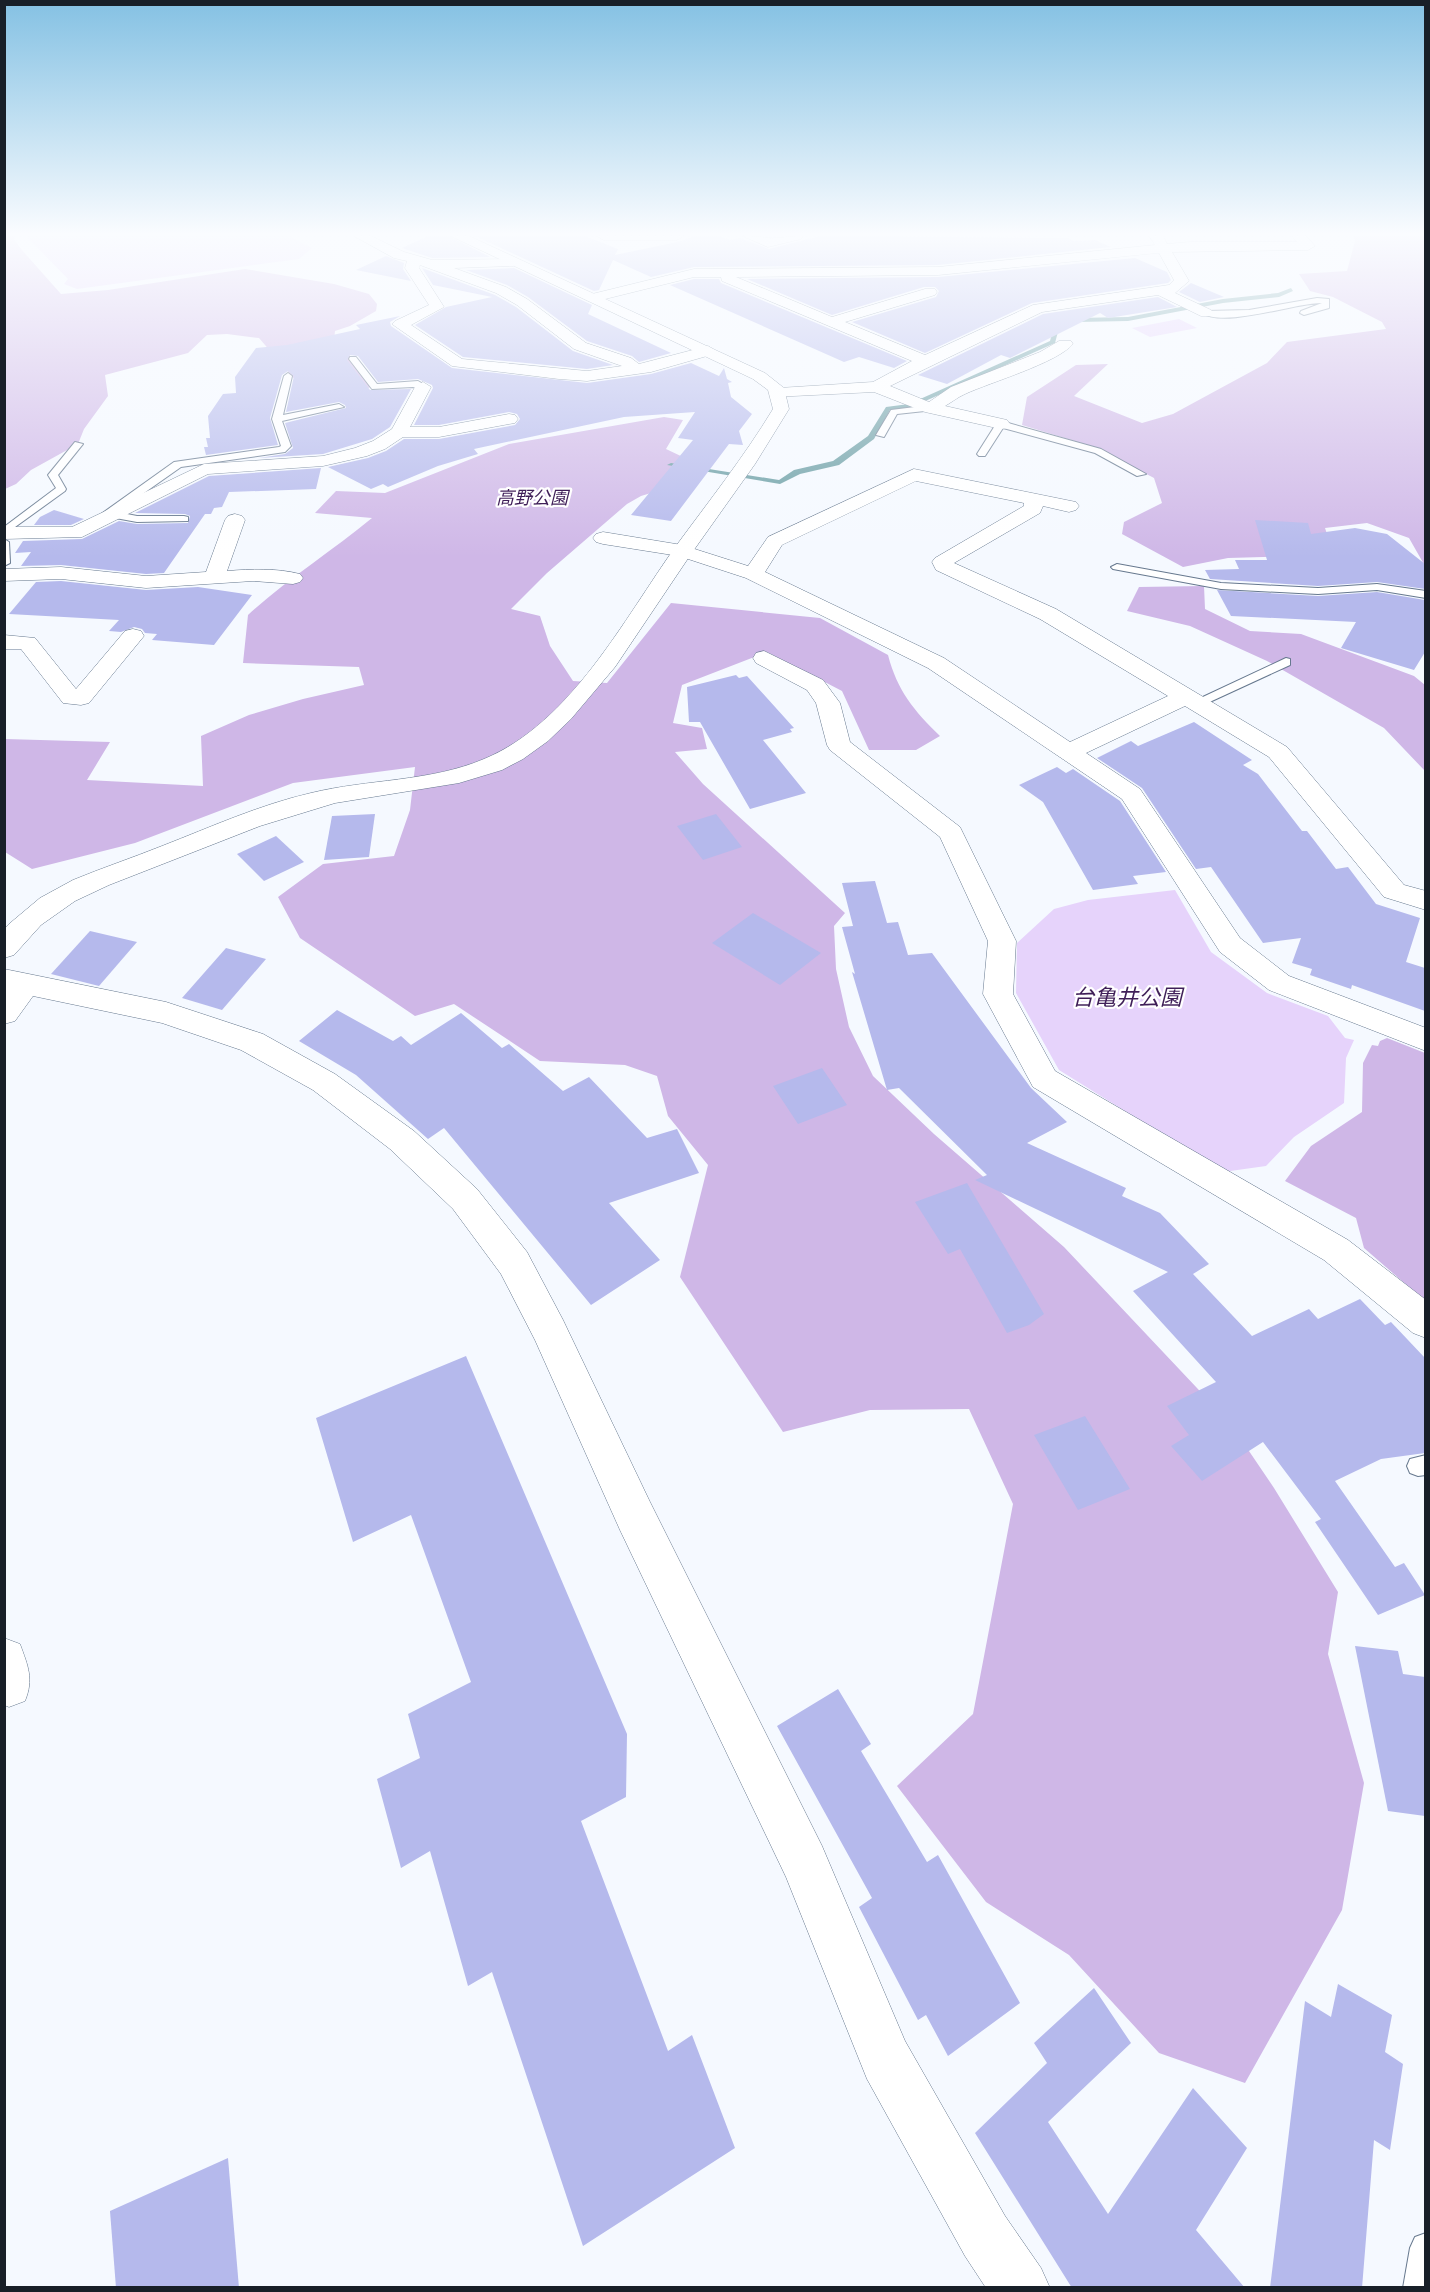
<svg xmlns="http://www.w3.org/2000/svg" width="1430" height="2292" font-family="'Zilla Slab','Noto Sans JP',serif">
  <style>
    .green { fill: #e6d3fb }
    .forest { fill: #cfb7e7 }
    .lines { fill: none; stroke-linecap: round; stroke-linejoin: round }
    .stream { fill: #6b9ea5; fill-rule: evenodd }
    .building { fill: #b5b9ec }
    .service-casing { stroke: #67798f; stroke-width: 2 }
    .minor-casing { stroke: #67798f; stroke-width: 1 }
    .tertiary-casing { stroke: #67798f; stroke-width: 1 }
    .service { fill: #fff; fill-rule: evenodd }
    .minor { fill: #fff; fill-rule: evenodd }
    .tertiary { fill: #fff; fill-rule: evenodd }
    .labels { text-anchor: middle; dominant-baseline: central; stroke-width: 4.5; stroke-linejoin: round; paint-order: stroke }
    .far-park-label { font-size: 18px; font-style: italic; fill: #3f1f58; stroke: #fff }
    .park-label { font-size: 22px; font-style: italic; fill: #3f1f58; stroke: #fff }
  </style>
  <rect width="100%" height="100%" fill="#f5f9ff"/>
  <g class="green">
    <path d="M 26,236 L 289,236 L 312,248 L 299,259 L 77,289 L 64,284 L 68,279 Z"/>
    <path d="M 1179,319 L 1197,328 L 1150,337 L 1132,328 Z"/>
    <path d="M 1175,890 L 1211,952 L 1267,993 L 1328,1016 L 1345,1038 L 1354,1040 L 1346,1058 L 1344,1103 L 1294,1137 L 1266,1166 L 1223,1172 L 1059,1070 L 1016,993 L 1017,943 L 1054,909 L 1088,900 Z"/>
  </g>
  <g class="forest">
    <path d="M 5,236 L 15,236 L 14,239 L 21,249 L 61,294 L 108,290 L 245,269 L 334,284 L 369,294 L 377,304 L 376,311 L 350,326 L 335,331 L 334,340 L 377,383 L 365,390 L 297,382 L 259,338 L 227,334 L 207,335 L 188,353 L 105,375 L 108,396 L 84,429 L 78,444 L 31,470 L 16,484 L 5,489 Z"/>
    <path d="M 1354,236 L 1425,236 L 1425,566 L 1409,538 L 1367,523 L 1325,528 L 1334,555 L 1228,558 L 1183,567 L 1122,534 L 1124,522 L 1162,503 L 1154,478 L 1097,448 L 1022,425 L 1027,397 L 1076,365 L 1108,364 L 1074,396 L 1142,423 L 1173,414 L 1267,363 L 1287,342 L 1386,329 L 1382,322 L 1333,297 L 1310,291 L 1299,274 L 1347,271 L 1355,241 Z"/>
    <path d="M 664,417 L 683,420 L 666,449 L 685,458 L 674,486 L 641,496 L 627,504 L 547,573 L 511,609 L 540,616 L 550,646 L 573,681 L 607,683 L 671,603 L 820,618 L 888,655 C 897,690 914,711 940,736 L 916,750 L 869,750 L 842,691 L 767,652 L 682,685 L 673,723 L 702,728 L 707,749 L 675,752 L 703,784 L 845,913 L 834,926 L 836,969 L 849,1027 L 873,1076 L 934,1134 L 1064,1247 L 1230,1423 L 1274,1488 L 1338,1592 L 1328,1654 L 1364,1783 L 1342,1910 L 1245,2083 L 1159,2053 L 1069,1955 L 986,1902 L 897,1786 L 973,1714 L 1013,1504 L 969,1409 L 870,1410 L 783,1432 L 680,1277 L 708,1165 L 668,1116 L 657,1076 L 625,1065 L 540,1061 L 454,1004 L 415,1016 L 300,938 L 278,897 L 323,864 L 394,856 L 410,810 L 415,767 L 293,783 L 135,843 L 32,869 L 5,852 L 5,739 L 110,742 L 87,780 L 203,786 L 201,736 L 249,715 L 303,699 L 364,685 L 359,667 L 243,663 L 248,615 C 287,579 331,552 372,518 L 315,513 L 336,491 L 385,493 L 509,444 Z"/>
    <path d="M 1204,586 L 1205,609 L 1250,631 L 1301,634 L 1414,676 L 1425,685 L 1425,771 L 1384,728 L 1267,661 L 1190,626 L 1127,611 L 1139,587 Z"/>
    <path d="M 1387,1038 L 1425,1053 L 1425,1301 L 1364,1248 L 1356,1218 L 1285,1181 L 1311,1146 L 1362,1112 L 1363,1063 L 1372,1045 L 1378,1046 L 1380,1041 Z"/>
  </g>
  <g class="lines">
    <path class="stream" d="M 1291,288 L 1293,291 L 1279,297 L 1223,303 L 1128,321 L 1077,322 L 1059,328 L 1055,343 L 912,407 L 890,410 L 874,439 L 839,465 L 800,474 L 780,484 L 667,465 L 671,463 L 779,480 L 794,470 L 833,461 L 868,436 L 886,407 L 909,404 L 1050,341 L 1054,326 L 1076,318 L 1128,317 L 1223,299 L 1278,293 Z"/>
  </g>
  <g class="building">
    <path d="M 428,236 L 449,236 L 490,257 L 432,258 L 402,248 Z"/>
    <path d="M 475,236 L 585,236 L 618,249 L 615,255 L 677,242 L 695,236 L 720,236 L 730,240 L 740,238 L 769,249 L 820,236 L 1068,238 L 1073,241 L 1095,240 L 1111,247 L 938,265 L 694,267 L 651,277 L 613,260 L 599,290 L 594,291 Z"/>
    <path d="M 386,256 L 404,263 L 403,269 L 411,281 L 356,270 Z"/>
    <path d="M 1135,258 L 1167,272 L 1171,280 L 1168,283 L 1032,303 L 925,353 L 852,322 L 936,297 L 939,291 L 935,287 L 924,287 L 832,315 L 747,279 L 938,277 Z"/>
    <path d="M 422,268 L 495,295 L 516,307 L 573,351 L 613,365 L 587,369 L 463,357 L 415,325 L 446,307 L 492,297 L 433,285 Z"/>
    <path d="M 514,268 L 592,305 L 588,314 L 671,353 L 639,362 L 632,356 L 587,341 L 528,297 L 507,285 L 466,270 Z"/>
    <path d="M 694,279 L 719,279 L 721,283 L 907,361 L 894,368 L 859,357 L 844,362 L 670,285 Z"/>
    <path d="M 1191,283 L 1224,297 L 1200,302 L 1179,292 Z"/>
    <path d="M 1158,297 L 1177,307 L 1108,318 L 1100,313 L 1010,358 L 1001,355 L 947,384 L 918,375 L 1043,314 Z"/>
    <path d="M 400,316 L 390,322 L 391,326 L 452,368 L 587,383 L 651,374 L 691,363 L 719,376 L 724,368 L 727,379 L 732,382 L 728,383 L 731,397 L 752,414 L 739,431 L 743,445 L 729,444 L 671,521 L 631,515 L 693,440 L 678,438 L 695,412 L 624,417 L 474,449 L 478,454 L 438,466 L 388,487 L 383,484 L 371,489 L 328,467 L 368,458 L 386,451 L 404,439 L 439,439 L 515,425 L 520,419 L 517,414 L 509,412 L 439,425 L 414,425 L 433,388 L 432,385 L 418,379 L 378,382 L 358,356 L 350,355 L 347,360 L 370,390 L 411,389 L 390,427 L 372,439 L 323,454 L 259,458 L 285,454 L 293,448 L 285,423 L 346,408 L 345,405 L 339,402 L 286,412 L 294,376 L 288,371 L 282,375 L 270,418 L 278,445 L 206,455 L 204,447 L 208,447 L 206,438 L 210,438 L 208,416 L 223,394 L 236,393 L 235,377 L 256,348 L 287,345 L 360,329 L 356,325 Z"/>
    <path d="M 321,468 L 316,489 L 229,492 L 222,507 L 214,508 L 211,514 L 205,514 L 164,573 L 146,574 L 61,565 L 21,566 L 31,552 L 15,553 L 23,541 L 82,539 L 119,521 L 137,524 L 188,523 L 190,516 L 185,514 L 135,513 L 209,476 Z"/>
    <path d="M 54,510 L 84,519 L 71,525 L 34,525 L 40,517 Z"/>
    <path d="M 1255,520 L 1308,523 L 1311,534 L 1355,528 L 1387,534 L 1425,564 L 1425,589 L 1377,582 L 1318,586 L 1210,579 L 1205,570 L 1239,569 L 1235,560 L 1267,560 Z"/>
    <path d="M 61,581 L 146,590 L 198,587 L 252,595 L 214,645 L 152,640 L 157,634 L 145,633 L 142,629 L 134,627 L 121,632 L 109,631 L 119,620 L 9,614 L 36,582 Z"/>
    <path d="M 1217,590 L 1318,596 L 1377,592 L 1425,600 L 1425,652 L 1414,670 L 1341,648 L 1356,622 L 1231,616 Z"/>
    <path d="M 736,675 L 739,678 L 747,676 L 794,728 L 790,729 L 792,732 L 763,740 L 806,793 L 750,809 L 700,722 L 689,722 L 687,687 Z"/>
    <path d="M 1194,722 L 1252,760 L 1243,765 L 1258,774 L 1302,831 L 1307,831 L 1336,869 L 1348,867 L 1376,904 L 1420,918 L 1406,962 L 1425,968 L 1425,1011 L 1352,985 L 1351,989 L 1310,975 L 1312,969 L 1292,963 L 1301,938 L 1263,943 L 1211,867 L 1196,869 L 1142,788 L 1097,758 L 1131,741 L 1138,746 Z"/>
    <path d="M 1057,767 L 1066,773 L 1073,769 L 1120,801 L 1166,872 L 1133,876 L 1138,884 L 1093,890 L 1043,802 L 1019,785 Z"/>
    <path d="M 375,814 L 369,857 L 324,860 L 332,816 Z"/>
    <path d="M 716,814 L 742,847 L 703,860 L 677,826 Z"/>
    <path d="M 276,836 L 304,862 L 264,881 L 237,854 Z"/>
    <path d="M 875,881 L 887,923 L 898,922 L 908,955 L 932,953 L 1031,1088 L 1067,1122 L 1027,1143 L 1126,1188 L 1122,1196 L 1160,1213 L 1209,1264 L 1193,1274 L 1252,1336 L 1309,1309 L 1318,1319 L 1360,1299 L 1385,1325 L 1391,1322 L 1425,1358 L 1425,1453 L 1381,1459 L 1335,1481 L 1395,1567 L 1404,1563 L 1425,1595 L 1378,1615 L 1315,1522 L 1321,1519 L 1263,1442 L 1202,1481 L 1171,1446 L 1189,1435 L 1167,1406 L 1216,1382 L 1133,1291 L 1168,1272 L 975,1180 L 987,1175 L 899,1088 L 887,1090 L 852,972 L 855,974 L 842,927 L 853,926 L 842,883 Z"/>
    <path d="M 753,913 L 821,953 L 780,985 L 712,943 Z"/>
    <path d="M 90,931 L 137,942 L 99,986 L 51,974 Z"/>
    <path d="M 226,948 L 266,959 L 222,1010 L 182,998 Z"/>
    <path d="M 337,1010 L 393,1041 L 401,1036 L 411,1045 L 461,1013 L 502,1048 L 509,1044 L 563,1091 L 589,1077 L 647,1138 L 677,1129 L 699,1173 L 609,1203 L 660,1260 L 591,1305 L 444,1128 L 428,1139 L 356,1075 L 299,1041 Z"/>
    <path d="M 822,1068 L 847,1105 L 798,1124 L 773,1086 Z"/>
    <path d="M 967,1183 L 1044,1314 L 1029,1325 L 1007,1333 L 960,1249 L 948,1254 L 915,1202 Z"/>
    <path d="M 466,1356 L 627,1734 L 626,1797 L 581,1821 L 668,2051 L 692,2035 L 735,2148 L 583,2246 L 492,1972 L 468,1986 L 430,1851 L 401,1868 L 377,1779 L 420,1758 L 408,1714 L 471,1682 L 411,1515 L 353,1542 L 316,1418 Z"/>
    <path d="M 1085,1416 L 1130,1489 L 1078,1510 L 1034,1435 Z"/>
    <path d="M 1355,1646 L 1398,1651 L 1403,1674 L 1425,1677 L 1425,1816 L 1388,1811 Z"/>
    <path d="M 838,1689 L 871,1744 L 861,1751 L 927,1862 L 938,1855 L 1020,2003 L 948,2056 L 926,2015 L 918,2020 L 859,1907 L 872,1898 L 777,1726 Z"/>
    <path d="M 1338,1984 L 1392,2015 L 1385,2052 L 1403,2064 L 1390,2150 L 1374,2140 L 1362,2288 L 1270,2288 L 1305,2001 L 1331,2017 Z"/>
    <path d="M 1094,1988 L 1131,2043 L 1048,2122 L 1108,2214 L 1193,2088 L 1247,2148 L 1196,2230 L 1245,2288 L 1072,2288 L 975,2133 L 1047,2063 L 1034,2043 Z"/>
    <path d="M 228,2158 L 239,2288 L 116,2288 L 110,2211 Z"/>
  </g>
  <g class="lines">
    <g class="service-casing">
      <g id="service">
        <path d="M 1317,298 L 1329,299 L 1329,308 L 1304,315 L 1300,313 L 1301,311 L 1322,303 C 1294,303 1225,328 1202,313 L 1206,311 L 1249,310 Z"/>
        <path d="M 350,357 L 356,357 L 377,384 L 418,381 L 428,387 L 423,390 L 413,387 L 372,389 L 349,359 Z"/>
        <path d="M 288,373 L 292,376 L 283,415 L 339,404 L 344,407 L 282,421 L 291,446 L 285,452 L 181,467 L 117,512 L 137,516 L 184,516 L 188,517 L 188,521 L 137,522 L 110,517 L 105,521 L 97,521 L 97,517 L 174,462 L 279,447 L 281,446 L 272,419 L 284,376 Z"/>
        <path d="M 931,405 L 934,406 L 934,410 L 897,414 L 884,437 L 876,435 L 891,410 Z"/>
        <path d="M 1001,421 L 1101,449 L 1146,474 L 1137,476 L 1095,453 L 1003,428 L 985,456 L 979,456 L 977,454 L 996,424 Z"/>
        <path d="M 75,442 L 83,444 L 58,475 L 66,489 L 65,491 L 4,535 L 4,527 L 56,488 L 48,475 Z"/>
        <path d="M 4,539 L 9,542 L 10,563 L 4,566 Z"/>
        <path d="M 1117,564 L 1221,583 L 1318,588 L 1377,584 L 1426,591 L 1426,598 L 1377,590 L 1318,594 L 1221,589 L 1113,569 L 1111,567 Z"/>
        <path d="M 1286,658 L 1290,659 L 1290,665 L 1201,706 L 1191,706 L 1190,703 Z"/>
        <path d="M 1426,1455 L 1426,1475 L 1418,1476 L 1410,1473 L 1407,1466 L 1410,1459 Z"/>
        <path d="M 1426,2233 L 1426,2288 L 1403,2288 L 1410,2248 L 1415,2237 Z"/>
      </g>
    </g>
    <g class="minor-casing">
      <g id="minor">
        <path d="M 354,236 L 371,236 L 404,252 L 432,260 L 518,259 L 520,262 L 513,266 L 454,268 L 506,287 L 527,299 L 586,343 L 631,358 L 639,364 L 708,346 L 716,351 L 714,354 L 651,372 L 587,381 L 559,379 L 452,366 L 392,324 L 395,321 L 429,305 L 405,268 L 407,261 L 394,258 ZM 420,265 L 496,293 L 517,305 L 574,349 L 622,366 L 587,371 L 462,359 L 411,325 L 444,307 L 419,268 Z"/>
        <path d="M 597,236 L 684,236 L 677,240 L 604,240 Z"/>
        <path d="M 743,236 C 752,236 760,237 768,238 C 776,239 793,236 803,236 L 801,239 L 768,247 Z"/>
        <path d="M 1149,236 L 1163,236 L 1167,244 L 1190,242 L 1297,242 L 1292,236 L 1306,236 L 1315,246 L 1308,250 L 1172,252 L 1189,281 L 1175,293 L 1211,310 L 1213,313 L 1211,316 L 1201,316 L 1158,295 L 1042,312 L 890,386 L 929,402 L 951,387 L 1040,352 L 1059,341 L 1071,341 L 1073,344 C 1057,363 991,382 965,394 C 958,397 952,402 945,406 L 1007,420 L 1010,424 L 1007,428 L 1001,429 L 925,412 L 874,392 L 773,397 L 771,393 L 773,389 L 779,388 L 873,382 L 912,361 L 722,281 L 721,277 L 694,277 L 593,302 L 586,298 L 588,295 L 694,269 L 938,267 L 1155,245 ZM 1159,253 L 1174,280 L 1169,285 L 1033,305 L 925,355 L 845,322 L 935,295 L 937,292 L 935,289 L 925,289 L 832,317 L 736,277 L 938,275 Z"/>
        <path d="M 423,382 L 431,387 L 410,427 L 439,427 L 509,414 L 515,415 L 518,419 L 515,423 L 509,424 L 439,437 L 403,437 L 385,449 L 367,456 L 323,466 L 208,474 L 82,537 L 4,539 L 4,527 L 72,527 L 204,464 L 323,456 L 355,448 L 373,441 L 392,429 L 415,387 Z"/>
        <path d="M 914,469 L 1076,502 L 1079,506 L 1076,510 L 1069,512 L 1043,506 L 1040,513 L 954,563 L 1056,609 L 1287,747 L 1404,885 L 1426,891 L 1426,910 L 1384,897 L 1269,757 L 1185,706 L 1086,753 L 1140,789 L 1240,938 L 1289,976 L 1426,1028 L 1426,1051 L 1269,990 L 1220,952 L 1122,799 L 928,668 L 746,578 L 679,556 L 603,544 L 596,542 L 593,538 L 596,534 L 603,532 L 682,545 L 748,566 L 768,537 ZM 916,481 L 1024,503 L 1024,506 L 935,558 L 932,562 L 936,570 L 1040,619 L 1168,696 L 1070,742 L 944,658 L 765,572 L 782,545 Z"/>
        <path d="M 235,514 L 242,516 L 245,520 L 227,571 C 251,569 277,568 300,574 L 303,578 L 300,582 L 293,584 L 253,581 L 146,588 L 61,579 L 4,581 L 4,569 L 61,567 L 146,576 L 206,572 L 225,520 L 228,516 Z"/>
        <path d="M 133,629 L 141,631 L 144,636 L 89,703 L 81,705 L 63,703 L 21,649 L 4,649 L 4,635 L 35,638 L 76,689 L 125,631 Z"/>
        <path d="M 764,651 L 823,680 L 840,703 L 850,742 L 960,827 L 1016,941 L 1013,994 L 1055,1071 L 1348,1240 L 1426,1300 L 1426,1338 L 1413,1333 L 1324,1260 L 1033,1087 L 983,994 L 988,941 L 940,837 L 830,750 L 827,745 L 816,703 L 807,690 L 756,663 L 753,658 L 756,653 Z"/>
        <path d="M 4,969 L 166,1002 L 263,1034 L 335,1074 L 414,1131 L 477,1189 L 527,1252 L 563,1320 L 650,1502 L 822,1846 L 905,2041 L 1005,2216 L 1041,2268 L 1050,2288 L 986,2288 L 965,2256 L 867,2079 L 786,1877 L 620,1530 L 535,1340 L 501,1274 L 453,1209 L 390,1149 L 313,1090 L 241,1050 L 162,1023 L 33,996 L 15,1021 L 4,1024 Z"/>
        <path d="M 4,1638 L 20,1644 C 28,1666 34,1679 25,1701 L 9,1707 L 4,1705 Z"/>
      </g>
    </g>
    <g class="tertiary-casing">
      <path id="tertiary" d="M 451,236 L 469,236 L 765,373 L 784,388 L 789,409 L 755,464 L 691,554 L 615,667 L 571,719 L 548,741 L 523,759 L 502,770 L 459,783 L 335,803 L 260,826 L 109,885 L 75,901 L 41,925 L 14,955 L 4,958 L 4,929 L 9,924 L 40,898 L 73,880 C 102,868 132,858 162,846 C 211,827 259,805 311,793 C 368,779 430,782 484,759 C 571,723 624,619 676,546 C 709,501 744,457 773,409 L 768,390 L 753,379 Z"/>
    </g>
    <use href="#service" class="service"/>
    <use href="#minor" class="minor"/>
    <use href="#tertiary" class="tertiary"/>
  </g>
  <linearGradient id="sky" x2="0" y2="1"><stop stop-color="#84c1e3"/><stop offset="0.42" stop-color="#fafcff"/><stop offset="1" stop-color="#fafcff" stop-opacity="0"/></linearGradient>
  <rect width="1430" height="557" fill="url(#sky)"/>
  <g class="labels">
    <g class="far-park-label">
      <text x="532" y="498">高野公園</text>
    </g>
    <g class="park-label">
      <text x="1127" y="997">台亀井公園</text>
    </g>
  </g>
  <rect width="1430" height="2292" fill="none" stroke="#181f28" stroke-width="12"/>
</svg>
